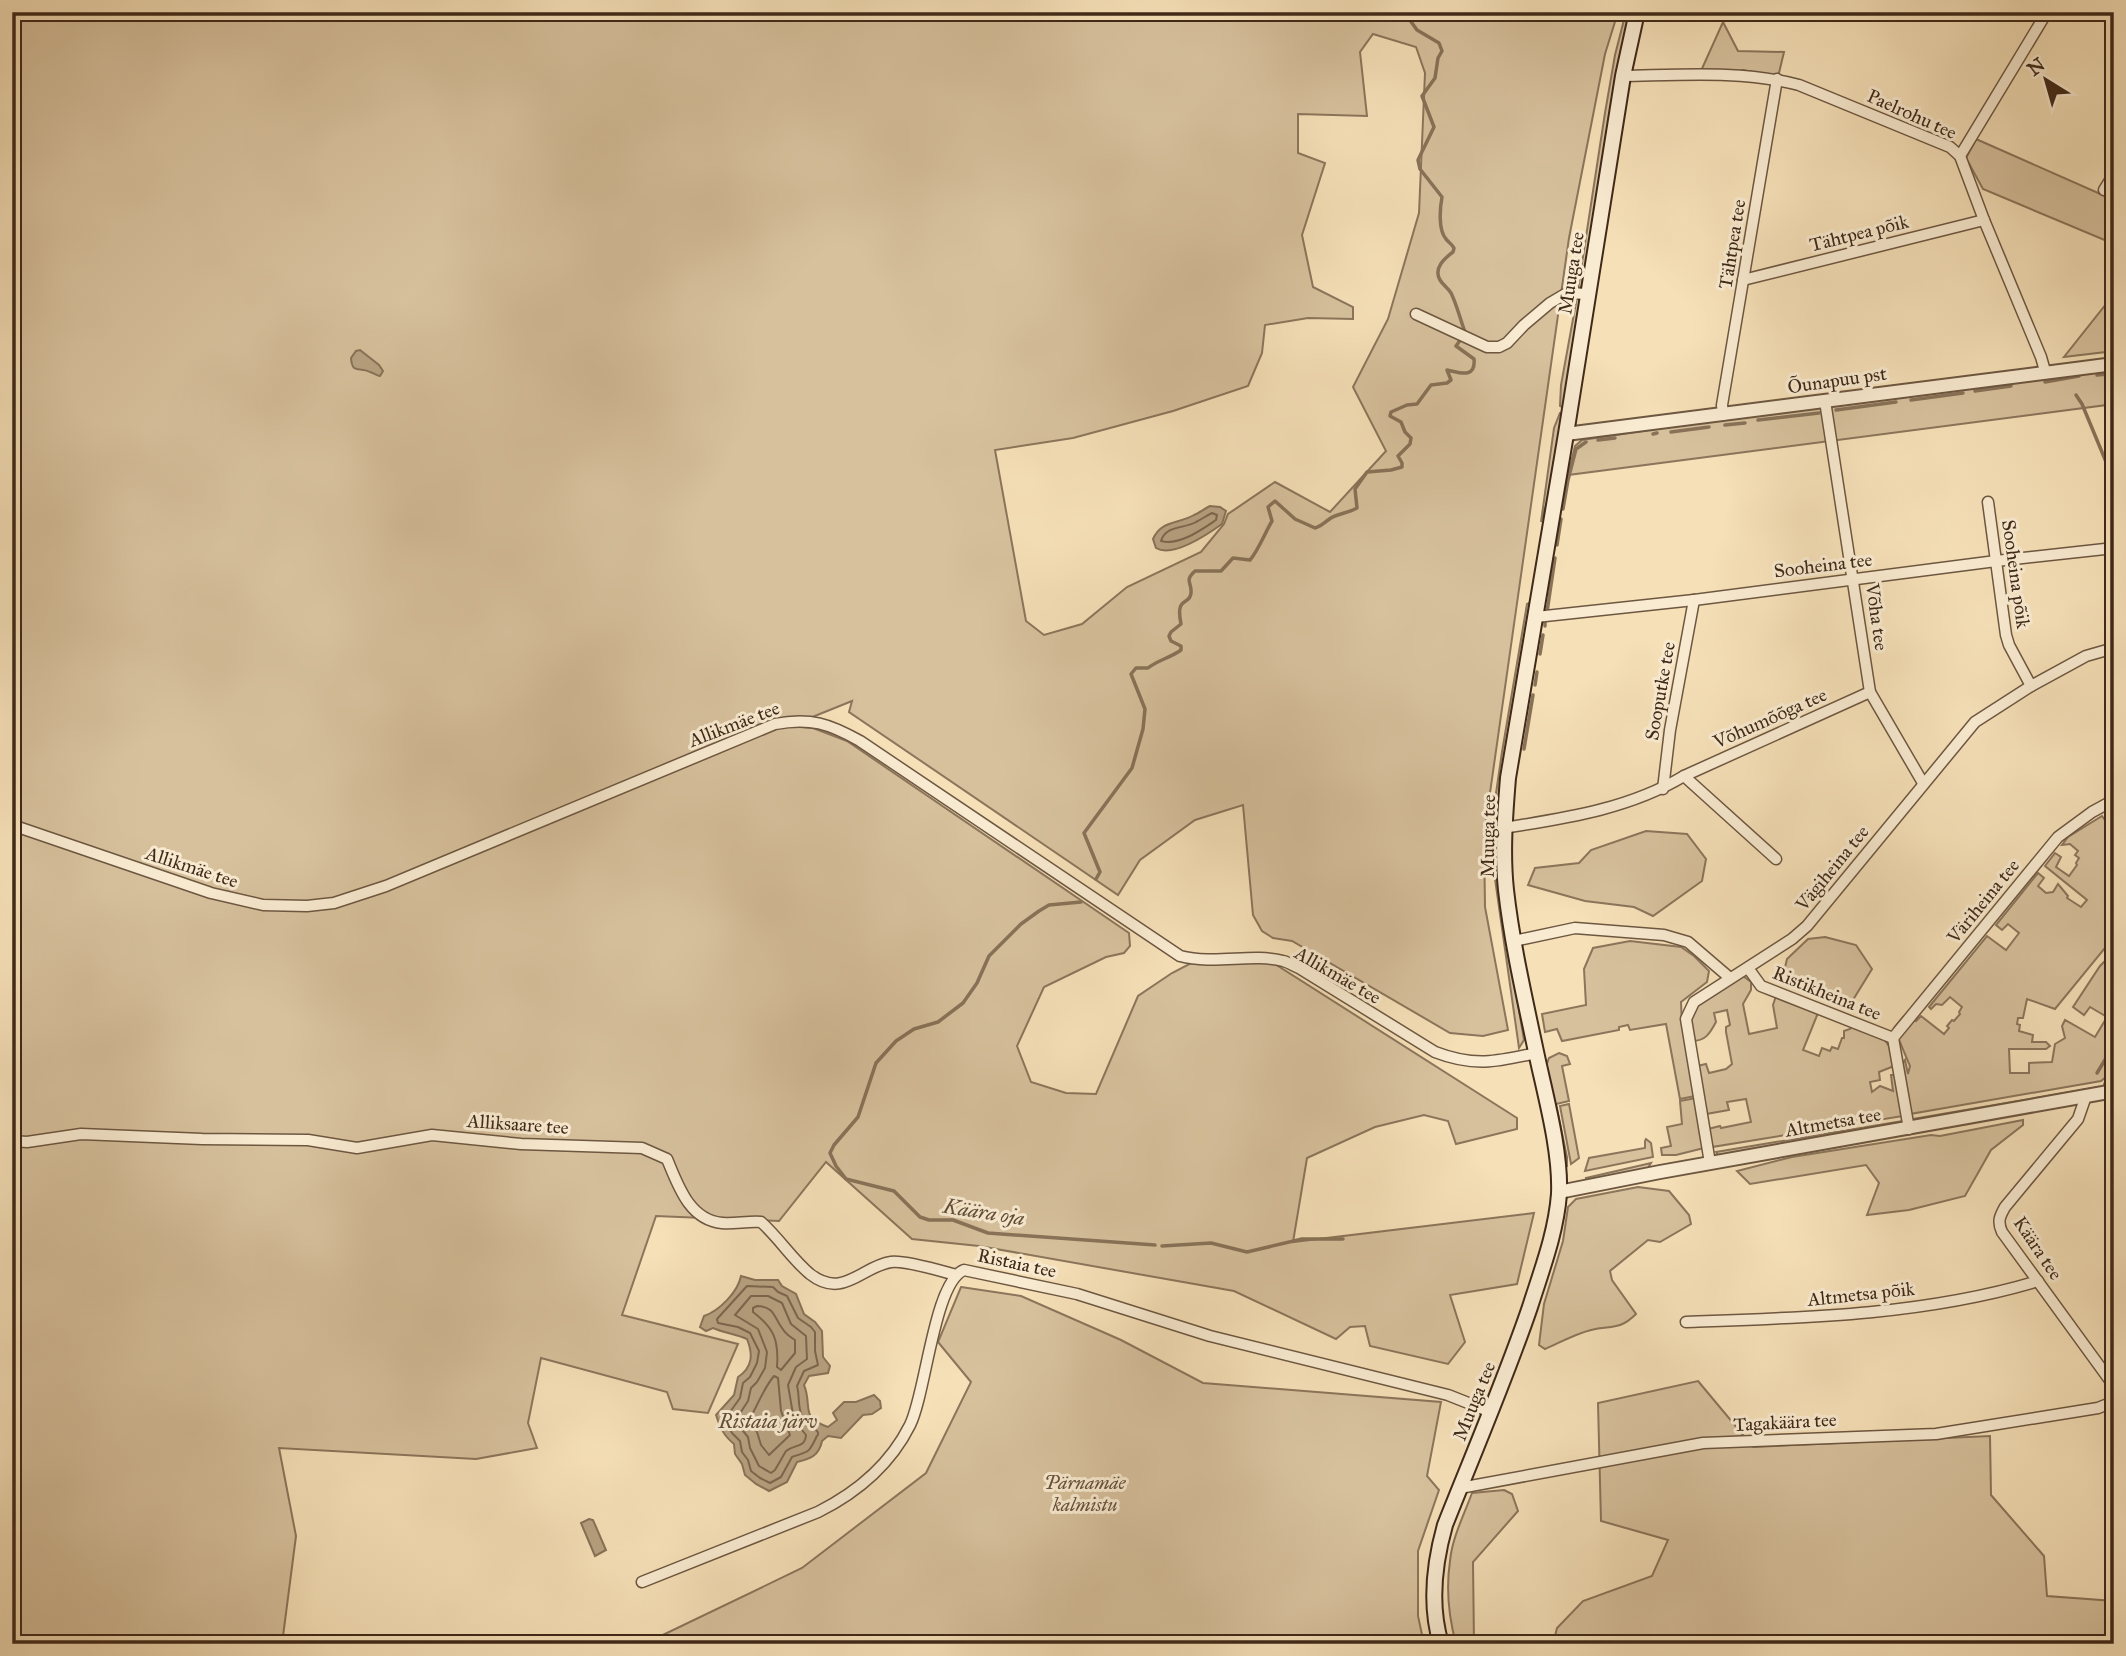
<svg xmlns="http://www.w3.org/2000/svg" width="2126" height="1656" font-family="'IM FELL Great Primer',serif">
  <style>
    .green { fill: #d7c19d; stroke: #8b755b; stroke-width: 2; fill-rule: evenodd }
    .water { fill: #b8a282; stroke: #887258; stroke-width: 2 }
    .lines { fill: none; stroke-linecap: round; stroke-linejoin: round }
    .shore { stroke: #7c664e; stroke-width: 2 }
    .stream { stroke: #887258; stroke-width: 3.5 }
    .minor-casing { stroke: #6d5741; stroke-width: 13 }
    .tertiary-casing { stroke: #6d5741; stroke-width: 16 }
    .secondary-casing { stroke: #3f2919; stroke-width: 18 }
    .minor { stroke: #f9ebd1; stroke-width: 10 }
    .tertiary { stroke: #f9ebd1; stroke-width: 12 }
    .secondary { stroke: #f9ebd1; stroke-width: 14 }
    .labels { text-anchor: middle; dominant-baseline: central; stroke-width: 6; stroke-linejoin: round; paint-order: stroke }
    .street-label { font-size: 19px; fill: #3f2919; stroke: #f9ebd1 }
    .park-label { font-size: 19px; font-style: italic; fill: #654f3a; stroke: #f9ebd1 }
    .water-label { font-size: 21px; font-style: italic; fill: #634d38; stroke: #f9ebd1 }
  </style>
  <rect width="100%" height="100%" fill="#f6e0b8"/>
  <filter id="stains"><feTurbulence type="fractalNoise" baseFrequency=".00286" numOctaves="4"/><feColorMatrix values="0 0 0 0 .2 0 0 0 0 .09 0 0 0 0 .02 0 0 0 .5 -.17"/></filter>
  <radialGradient id="worn" r=".72"><stop offset=".6" stop-color="#630" stop-opacity="0"/><stop offset="1" stop-color="#630" stop-opacity=".3"/></radialGradient>
  <g class="green">
    <path d="M 12,12 L 1618,12 L 1605,54 L 1569,238 L 1484,835 L 1485,907 L 1508,1030 L 1483,1036 L 1450,1033 L 1292,941 L 1273,938 L 1262,931 L 1253,915 L 1243,805 L 1195,820 L 1140,860 L 1118,895 L 849,712 L 852,701 L 790,726 L 813,728 L 847,741 L 1129,933 L 1130,946 L 1124,953 L 1106,957 L 1044,987 L 1017,1046 L 1031,1082 L 1066,1093 L 1096,1094 L 1138,996 L 1172,973 L 1197,960 L 1264,957 L 1517,1118 L 1517,1129 L 1456,1144 L 1448,1121 L 1424,1115 L 1375,1127 L 1307,1158 L 1293,1242 L 1534,1213 L 1517,1284 L 1450,1295 L 1465,1342 L 1448,1364 L 1370,1346 L 1365,1326 L 1350,1327 L 1336,1339 L 1234,1291 L 979,1246 L 912,1239 L 826,1162 L 779,1221 L 656,1216 L 622,1315 L 738,1344 L 708,1413 L 673,1409 L 667,1392 L 541,1358 L 528,1423 L 537,1448 L 476,1459 L 279,1448 L 296,1536 L 282,1644 L 12,1644 ZM 1373,34 L 1416,47 L 1425,73 L 1419,213 L 1388,319 L 1353,387 L 1386,451 L 1330,512 L 1275,482 L 1228,514 L 1224,524 L 1201,552 L 1127,587 L 1082,624 L 1044,635 L 1026,621 L 995,450 L 1073,438 L 1173,411 L 1248,386 L 1262,353 L 1265,325 L 1308,318 L 1353,319 L 1353,307 L 1313,287 L 1302,235 L 1325,163 L 1298,153 L 1298,114 L 1367,116 L 1360,52 Z"/>
    <path d="M 1626,12 L 1631,12 L 1584,280 L 1582,286 L 1578,289 L 1605,113 L 1615,55 Z"/>
    <path d="M 1723,22 L 1738,51 L 1784,52 L 1778,77 L 1743,70 L 1726,74 L 1700,73 Z"/>
    <path d="M 1976,139 L 2114,200 L 2114,244 L 1983,189 L 1966,158 Z"/>
    <path d="M 2114,294 L 2114,351 L 2064,357 Z"/>
    <path d="M 1577,297 L 1581,301 L 1564,408 L 1560,406 L 1561,385 Z"/>
    <path d="M 2114,370 L 2114,404 L 1568,475 L 1575,446 L 1582,440 L 1709,421 Z"/>
    <path d="M 1560,413 L 1563,413 L 1550,492 L 1541,522 L 1554,428 Z"/>
    <path d="M 1529,603 L 1532,604 L 1522,665 L 1504,920 L 1524,1040 L 1519,1048 L 1495,879 L 1492,841 L 1495,800 L 1502,752 L 1527,604 Z"/>
    <path d="M 2102,816 L 2114,832 L 2114,937 L 2055,1009 L 2027,999 L 2023,1018 L 2018,1018 L 2017,1024 L 2020,1025 L 2019,1031 L 2033,1035 L 2032,1042 L 2046,1042 L 2050,1046 L 2046,1049 L 2009,1049 L 2010,1073 L 2029,1073 L 2029,1063 L 2052,1062 L 2055,1044 L 2065,1038 L 2062,1026 L 2065,1020 L 2095,1037 L 2107,1017 L 2090,1007 L 2084,1015 L 2073,1007 L 2100,966 L 2114,952 L 2114,1062 L 2106,1077 L 2101,1081 L 1910,1114 L 1902,1064 L 1905,1060 L 1908,1074 L 1910,1066 L 1894,1028 L 1903,1017 L 1916,1021 L 1921,1016 L 1944,1034 L 1949,1028 L 1947,1026 L 1952,1020 L 1954,1021 L 1960,1014 L 1959,1012 L 1962,1007 L 1950,997 L 1942,1005 L 1936,1004 L 1931,1009 L 1929,1007 L 1987,936 L 2006,950 L 2019,933 L 2008,924 L 2002,930 L 1996,925 L 2038,873 L 2044,878 L 2038,886 L 2046,893 L 2053,892 L 2058,884 L 2068,896 L 2067,898 L 2081,907 L 2087,900 L 2045,866 L 2055,853 L 2061,857 L 2056,867 L 2069,876 L 2077,865 L 2076,863 L 2079,858 L 2075,855 L 2078,851 L 2070,844 L 2062,845 L 2068,837 Z"/>
    <path d="M 1646,831 L 1687,834 L 1706,859 L 1702,881 L 1653,916 L 1634,907 L 1585,901 L 1528,885 L 1535,868 L 1579,863 L 1591,850 Z"/>
    <path d="M 1825,937 L 1856,945 L 1872,969 L 1848,1008 L 1807,993 L 1782,980 L 1787,959 L 1808,939 Z"/>
    <path d="M 1630,941 L 1681,947 L 1694,956 L 1709,971 L 1707,982 L 1681,1002 L 1682,1025 L 1695,1096 L 1680,1099 L 1666,1024 L 1630,1030 L 1628,1025 L 1619,1027 L 1619,1030 L 1562,1041 L 1557,1029 L 1545,1032 L 1542,1014 L 1586,1005 L 1584,969 L 1593,948 Z"/>
    <path d="M 1743,976 L 1751,982 L 1751,990 L 1743,1004 L 1749,1034 L 1777,1028 L 1773,1005 L 1776,996 L 1818,1013 L 1803,1050 L 1819,1056 L 1822,1048 L 1830,1051 L 1832,1047 L 1838,1049 L 1842,1038 L 1844,1038 L 1844,1031 L 1850,1029 L 1853,1025 C 1880,1037 1890,1034 1894,1066 L 1879,1072 L 1880,1080 L 1870,1082 L 1872,1092 L 1880,1086 L 1893,1091 L 1891,1075 L 1896,1075 L 1903,1116 L 1712,1147 L 1708,1129 L 1720,1126 L 1721,1128 L 1751,1122 L 1746,1099 L 1727,1102 L 1729,1110 L 1706,1114 L 1697,1066 L 1706,1064 L 1709,1073 L 1726,1069 L 1732,1064 L 1726,1032 L 1726,1027 L 1730,1025 L 1727,1010 L 1714,1013 L 1716,1022 C 1710,1033 1706,1041 1692,1041 L 1689,1023 L 1697,1003 Z"/>
    <path d="M 1559,1053 L 1567,1056 L 1570,1064 L 1562,1066 L 1569,1101 L 1556,1104 L 1567,1157 L 1567,1167 L 1546,1066 L 1549,1058 Z"/>
    <path d="M 2099,1087 L 1917,1121 L 1913,1119 Z"/>
    <path d="M 1696,1098 L 1704,1148 L 1676,1155 L 1662,1155 L 1661,1148 L 1671,1146 L 1667,1127 L 1682,1124 L 1680,1101 Z"/>
    <path d="M 1569,1104 L 1579,1158 L 1571,1164 L 1560,1106 Z"/>
    <path d="M 2023,1120 L 2023,1125 L 1991,1150 L 1965,1196 L 1909,1210 L 1867,1215 L 1879,1183 L 1866,1165 L 1750,1184 L 1737,1171 L 1792,1157 L 1931,1135 L 1940,1136 Z"/>
    <path d="M 1902,1121 L 1900,1124 L 1725,1156 L 1718,1155 L 1716,1152 Z"/>
    <path d="M 1646,1139 L 1651,1143 L 1653,1157 L 1585,1171 L 1589,1158 L 1645,1148 L 1645,1141 Z"/>
    <path d="M 1651,1163 L 1648,1168 L 1587,1181 L 1586,1178 Z"/>
    <path d="M 1638,1187 L 1669,1191 L 1689,1215 L 1691,1224 L 1660,1242 L 1648,1240 L 1610,1271 L 1612,1280 L 1636,1314 C 1619,1331 1611,1325 1591,1330 C 1575,1334 1559,1343 1545,1349 L 1539,1345 L 1544,1304 L 1563,1241 L 1568,1207 L 1576,1199 Z"/>
    <path d="M 961,1287 L 1021,1296 L 1121,1340 L 1203,1383 L 1441,1402 L 1427,1476 L 1439,1490 L 1418,1551 L 1418,1616 L 1424,1644 L 644,1644 L 802,1568 L 926,1473 L 971,1382 L 938,1342 Z"/>
    <path d="M 1698,1381 L 1753,1447 L 1990,1436 L 1991,1495 L 2044,1556 L 2047,1596 L 2114,1601 L 2114,1644 L 1553,1644 L 1557,1628 L 1583,1601 L 1652,1576 L 1668,1540 L 1601,1521 L 1598,1403 Z"/>
    <path d="M 1504,1490 L 1512,1494 L 1518,1511 L 1473,1562 L 1474,1644 L 1456,1644 C 1449,1618 1446,1588 1450,1561 C 1452,1538 1464,1515 1472,1493 Z"/>
  </g>
  <g class="water">
    <path d="M 360,350 L 379,365 L 383,371 L 380,376 C 377,376 374,373 370,372 C 360,366 352,375 351,358 L 356,351 Z"/>
    <path d="M 1210,506 L 1220,507 L 1226,511 L 1222,524 C 1208,534 1173,558 1156,548 L 1153,539 C 1161,520 1179,524 1194,515 C 1199,513 1204,509 1210,506 Z"/>
    <path d="M 741,1276 L 755,1280 L 778,1280 L 782,1286 L 796,1294 L 804,1314 L 815,1322 L 822,1331 L 823,1357 L 830,1366 L 828,1373 L 809,1376 L 804,1385 C 813,1407 799,1417 828,1427 L 837,1420 L 833,1413 L 844,1402 L 856,1402 L 874,1395 L 880,1401 L 881,1408 L 872,1414 L 863,1415 L 841,1438 L 828,1436 L 822,1441 C 819,1456 810,1459 797,1462 L 787,1482 L 769,1491 L 756,1484 L 745,1475 L 742,1464 L 735,1454 L 734,1444 C 723,1435 720,1427 716,1415 L 734,1395 L 738,1377 C 753,1367 753,1354 747,1339 C 736,1334 724,1333 713,1328 L 706,1331 L 700,1327 L 704,1316 C 719,1311 738,1292 741,1276 Z"/>
    <path d="M 589,1519 L 593,1520 L 606,1550 L 595,1556 L 581,1523 Z"/>
  </g>
  <g class="lines">
    <g class="shore">
      <path d="M 1212,513 L 1217,515 L 1216,520 C 1201,530 1179,546 1161,541 C 1166,525 1184,529 1196,522 C 1202,519 1206,516 1212,513 Z"/>
      <path d="M 747,1286 L 773,1287 L 778,1292 L 787,1296 L 798,1318 L 811,1327 L 815,1332 L 815,1351 L 818,1365 L 804,1371 L 797,1386 C 800,1396 797,1408 803,1418 C 805,1423 818,1429 818,1433 C 819,1435 816,1436 816,1438 C 808,1454 809,1451 792,1457 L 781,1477 L 770,1483 L 760,1478 L 751,1471 L 748,1460 L 742,1452 L 740,1441 L 732,1433 L 725,1419 L 740,1398 L 743,1383 L 750,1377 L 757,1363 L 759,1351 L 750,1333 L 738,1327 L 718,1323 L 717,1319 Z"/>
      <path d="M 751,1296 L 768,1296 L 782,1303 L 791,1324 L 806,1336 L 807,1359 L 796,1367 L 788,1385 L 794,1420 L 806,1435 C 805,1448 795,1444 786,1451 L 775,1470 L 771,1473 L 759,1466 L 750,1448 L 748,1437 L 735,1421 L 748,1401 L 751,1388 L 757,1382 L 765,1368 L 767,1352 L 758,1329 L 735,1315 Z"/>
      <path d="M 757,1306 C 774,1306 774,1317 782,1328 C 785,1333 790,1337 795,1340 L 795,1353 L 781,1370 L 777,1367 C 779,1340 774,1328 753,1312 L 753,1308 Z"/>
      <path d="M 774,1376 L 778,1378 L 781,1411 L 790,1435 L 769,1455 L 761,1445 L 757,1432 L 749,1420 C 758,1405 763,1389 774,1376 Z"/>
    </g>
    <g class="stream">
      <path d="M 1404,12 L 1417,30 L 1439,43 L 1442,51 L 1438,58 L 1435,78 L 1422,96 L 1434,127 L 1418,160 L 1420,169 L 1442,197 C 1440,208 1438,230 1446,239 C 1448,242 1452,244 1454,248 L 1453,252 C 1445,258 1433,268 1440,280 C 1443,285 1448,288 1451,293 C 1457,305 1460,319 1465,332"/>
      <path d="M 2097,375 L 2108,374"/>
      <path d="M 2045,382 L 2079,376"/>
      <path d="M 1975,391 L 2011,386"/>
      <path d="M 2076,395 L 2082,404 L 2114,481"/>
      <path d="M 1911,400 L 1963,393"/>
      <path d="M 1836,410 L 1896,402"/>
      <path d="M 1758,420 L 1819,413"/>
      <path d="M 1725,425 L 1745,423"/>
      <path d="M 1671,432 L 1709,427"/>
      <path d="M 1653,434 L 1657,433"/>
      <path d="M 1598,440 L 1615,438"/>
      <path d="M 1563,509 L 1568,480 L 1576,449 L 1586,442"/>
      <path d="M 1557,545 L 1561,519"/>
      <path d="M 1547,612 L 1555,558"/>
      <path d="M 1545,626 L 1545,621"/>
      <path d="M 1540,654 L 1543,635"/>
      <path d="M 1535,685 L 1537,672"/>
      <path d="M 1524,749 L 1533,695"/>
      <path d="M 1096,879 L 1100,872 L 1084,833 L 1132,768 L 1143,729 L 1145,709 L 1131,674 L 1136,668 L 1148,668 C 1158,660 1170,658 1181,650 L 1181,646 L 1171,641 L 1169,636 L 1171,632 L 1181,624 C 1175,595 1190,606 1191,593 C 1192,582 1184,581 1195,571 L 1221,571 L 1233,558 L 1250,560 C 1258,551 1265,533 1272,521 L 1268,507 L 1275,501 L 1295,519 L 1315,528 C 1323,526 1327,519 1335,516 C 1343,513 1350,512 1357,508 L 1355,489 L 1367,472 L 1391,470 L 1402,467 L 1402,463 L 1398,456 L 1410,444 L 1411,438 L 1405,432 L 1401,422 L 1390,416 L 1391,412 L 1407,405 L 1417,404 L 1431,385 L 1447,383 L 1451,380 L 1447,370 C 1458,372 1476,380 1474,359 L 1456,346 L 1461,339"/>
      <path d="M 1081,902 L 1049,905 L 1039,911 L 1021,924 L 989,956 L 977,983 L 963,1003 L 938,1022 L 914,1029 L 896,1041 L 876,1063 L 858,1117 L 834,1145 L 830,1153 L 836,1166 L 846,1179 L 894,1191 L 920,1217 L 929,1220 L 953,1220 L 988,1233 L 1155,1245"/>
      <path d="M 2097,1073 L 2114,1045"/>
      <path d="M 1162,1246 L 1211,1243 L 1247,1252 L 1302,1239 L 1343,1239"/>
    </g>
    <g class="minor-casing">
      <g id="minor">
        <path d="M 1623,76 C 1681,75 1742,70 1799,85 L 1950,147 L 1960,156 L 1984,220 L 2041,357 L 2045,371"/>
        <path d="M 1960,156 L 2047,12"/>
        <path d="M 2104,190 L 2114,174"/>
        <path d="M 1743,280 L 1984,220"/>
        <path d="M 1416,314 L 1487,347 L 1499,347 L 1507,343 L 1524,325 L 1550,303 L 1567,293 L 1587,294"/>
        <path d="M 1825,401 L 1870,692 L 1923,783"/>
        <path d="M 1723,415 L 1722,405 L 1777,79"/>
        <path d="M 1988,502 L 2006,635 L 2009,645 L 2031,686"/>
        <path d="M 1536,617 L 1694,600 L 1996,561 L 2114,548"/>
        <path d="M 1684,776 L 1776,859"/>
        <path d="M 1663,789 L 1670,730 L 1694,600"/>
        <path d="M 12,825 L 211,893 L 263,905 L 307,906 L 334,903 L 386,886 L 775,724 C 810,717 830,724 860,741 L 1180,956 C 1215,965 1252,953 1283,961 C 1288,962 1294,966 1299,968 L 1435,1052 C 1474,1067 1496,1062 1536,1053"/>
        <path d="M 1504,828 C 1566,818 1629,809 1684,776 L 1870,692"/>
        <path d="M 1514,941 L 1575,928 L 1664,935 L 1688,942 L 1730,978"/>
        <path d="M 1748,968 L 1761,986 L 1893,1038 L 1909,1129"/>
        <path d="M 1893,1038 L 2058,837 L 2092,812 L 2114,800"/>
        <path d="M 2108,1092 L 2114,1068"/>
        <path d="M 2086,1096 L 2078,1119 L 2005,1207 C 2000,1216 1997,1221 2002,1232 L 2114,1386"/>
        <path d="M 12,1141 L 27,1142 L 81,1134 L 202,1139 L 308,1140 L 357,1148 L 432,1135 L 521,1144 L 642,1148 L 667,1159 C 678,1185 689,1220 722,1223 C 735,1224 748,1221 761,1222 C 779,1238 792,1259 810,1274 C 843,1300 862,1266 891,1262 C 905,1260 941,1271 956,1275"/>
        <path d="M 1710,1163 L 1686,1019 L 1694,1002 L 1792,939 L 1807,926 L 1975,722 L 2031,686 L 2086,656 L 2114,648"/>
        <path d="M 1686,1322 C 1804,1318 1925,1315 2038,1281"/>
        <path d="M 1460,1488 L 1703,1443 L 1936,1434 L 2098,1408 L 2113,1402"/>
        <path d="M 642,1582 L 818,1512 C 858,1492 890,1465 910,1425 C 926,1393 934,1282 964,1270 L 1077,1294 L 1210,1336 L 1448,1395 L 1491,1412"/>
      </g>
    </g>
    <g class="tertiary-casing">
      <g id="tertiary">
        <path d="M 1566,434 L 2114,364"/>
        <path d="M 1559,1192 L 1660,1172 L 2114,1091"/>
      </g>
    </g>
    <g class="secondary-casing">
      <path id="secondary" d="M 1441,1644 C 1429,1604 1434,1564 1445,1525 C 1474,1452 1505,1380 1530,1307 C 1542,1269 1556,1233 1559,1194 C 1561,1149 1544,1091 1535,1047 C 1524,995 1512,943 1506,890 C 1502,853 1505,815 1508,778 L 1566,434 L 1623,76 L 1637,12"/>
    </g>
    <use href="#minor" class="minor"/>
    <use href="#tertiary" class="tertiary"/>
    <use href="#secondary" class="secondary"/>
  </g>
  <g class="labels">
    <g class="street-label">
      <text transform="translate(1912 114) rotate(24)">Paelrohu tee</text>
      <text transform="translate(1859 233) rotate(-14)">Tähtpea põik</text>
      <text transform="translate(1732 244) rotate(-81)">Tähtpea tee</text>
      <text transform="translate(1571 273) rotate(-81)">Muuga tee</text>
      <text transform="translate(1837 380) rotate(-8)">Õunapuu pst</text>
      <text transform="translate(1823 565) rotate(-7)">Sooheina tee</text>
      <text transform="translate(2016 574) rotate(82)">Sooheina põik</text>
      <text transform="translate(1877 617) rotate(82)">Võha tee</text>
      <text transform="translate(1660 691) rotate(-80)">Sooputke tee</text>
      <text transform="translate(1770 718) rotate(-24)">Võhumõõga tee</text>
      <text transform="translate(734 724) rotate(-21)">Allikmäe tee</text>
      <text transform="translate(1488 836) rotate(-89)">Muuga tee</text>
      <text transform="translate(192 867) rotate(18)">Allikmäe tee</text>
      <text transform="translate(1832 868) rotate(-51)">Vägiheina tee</text>
      <text transform="translate(1983 901) rotate(-51)">Väriheina tee</text>
      <text transform="translate(1338 975) rotate(30)">Allikmäe tee</text>
      <text transform="translate(1827 993) rotate(22)">Ristikheina tee</text>
      <text transform="translate(1833 1122) rotate(-10)">Altmetsa tee</text>
      <text transform="translate(518 1124) rotate(4)">Alliksaare tee</text>
      <text transform="translate(2038 1248) rotate(56)">Käära tee</text>
      <text transform="translate(1017 1263) rotate(12)">Ristaia tee</text>
      <text transform="translate(1861 1294) rotate(-6)">Altmetsa põik</text>
      <text transform="translate(1474 1401) rotate(-68)">Muuga tee</text>
      <text transform="translate(1785 1422) rotate(-3)">Tagakäära tee</text>
    </g>
    <g class="park-label">
      <text x="1085" y="1482">Pärnamäe<tspan x="1085" dy="22">kalmistu</tspan></text>
    </g>
    <g class="water-label">
      <text transform="translate(984 1212) rotate(9)">Käära oja</text>
      <text x="768" y="1421">Ristaia järv</text>
    </g>
  </g>
  <rect width="2126" height="1656" fill="none" stroke="#f6e0b8" stroke-width="42"/>
  <rect x="14" y="14" width="2098" height="1628" fill="none" stroke="#3f2919" stroke-width="3.5"/>
  <rect x="21" y="21" width="2084" height="1614" fill="none" stroke="#3f2919" stroke-width="2"/>
  <g transform="translate(2046 80) rotate(323)" stroke="#f9ebd1" stroke-width="5" paint-order="stroke">
  <path d="M0-5L12 26L0 18L-12 26Z" fill="#3f2919"/>
  <text y="-10" font-size="19" font-weight="bold" text-anchor="middle" fill="#3f2919">N</text>
  </g>
  <rect width="100%" height="100%" filter="url(#stains)"/>
  <rect width="100%" height="100%" fill="url(#worn)"/>
</svg>
